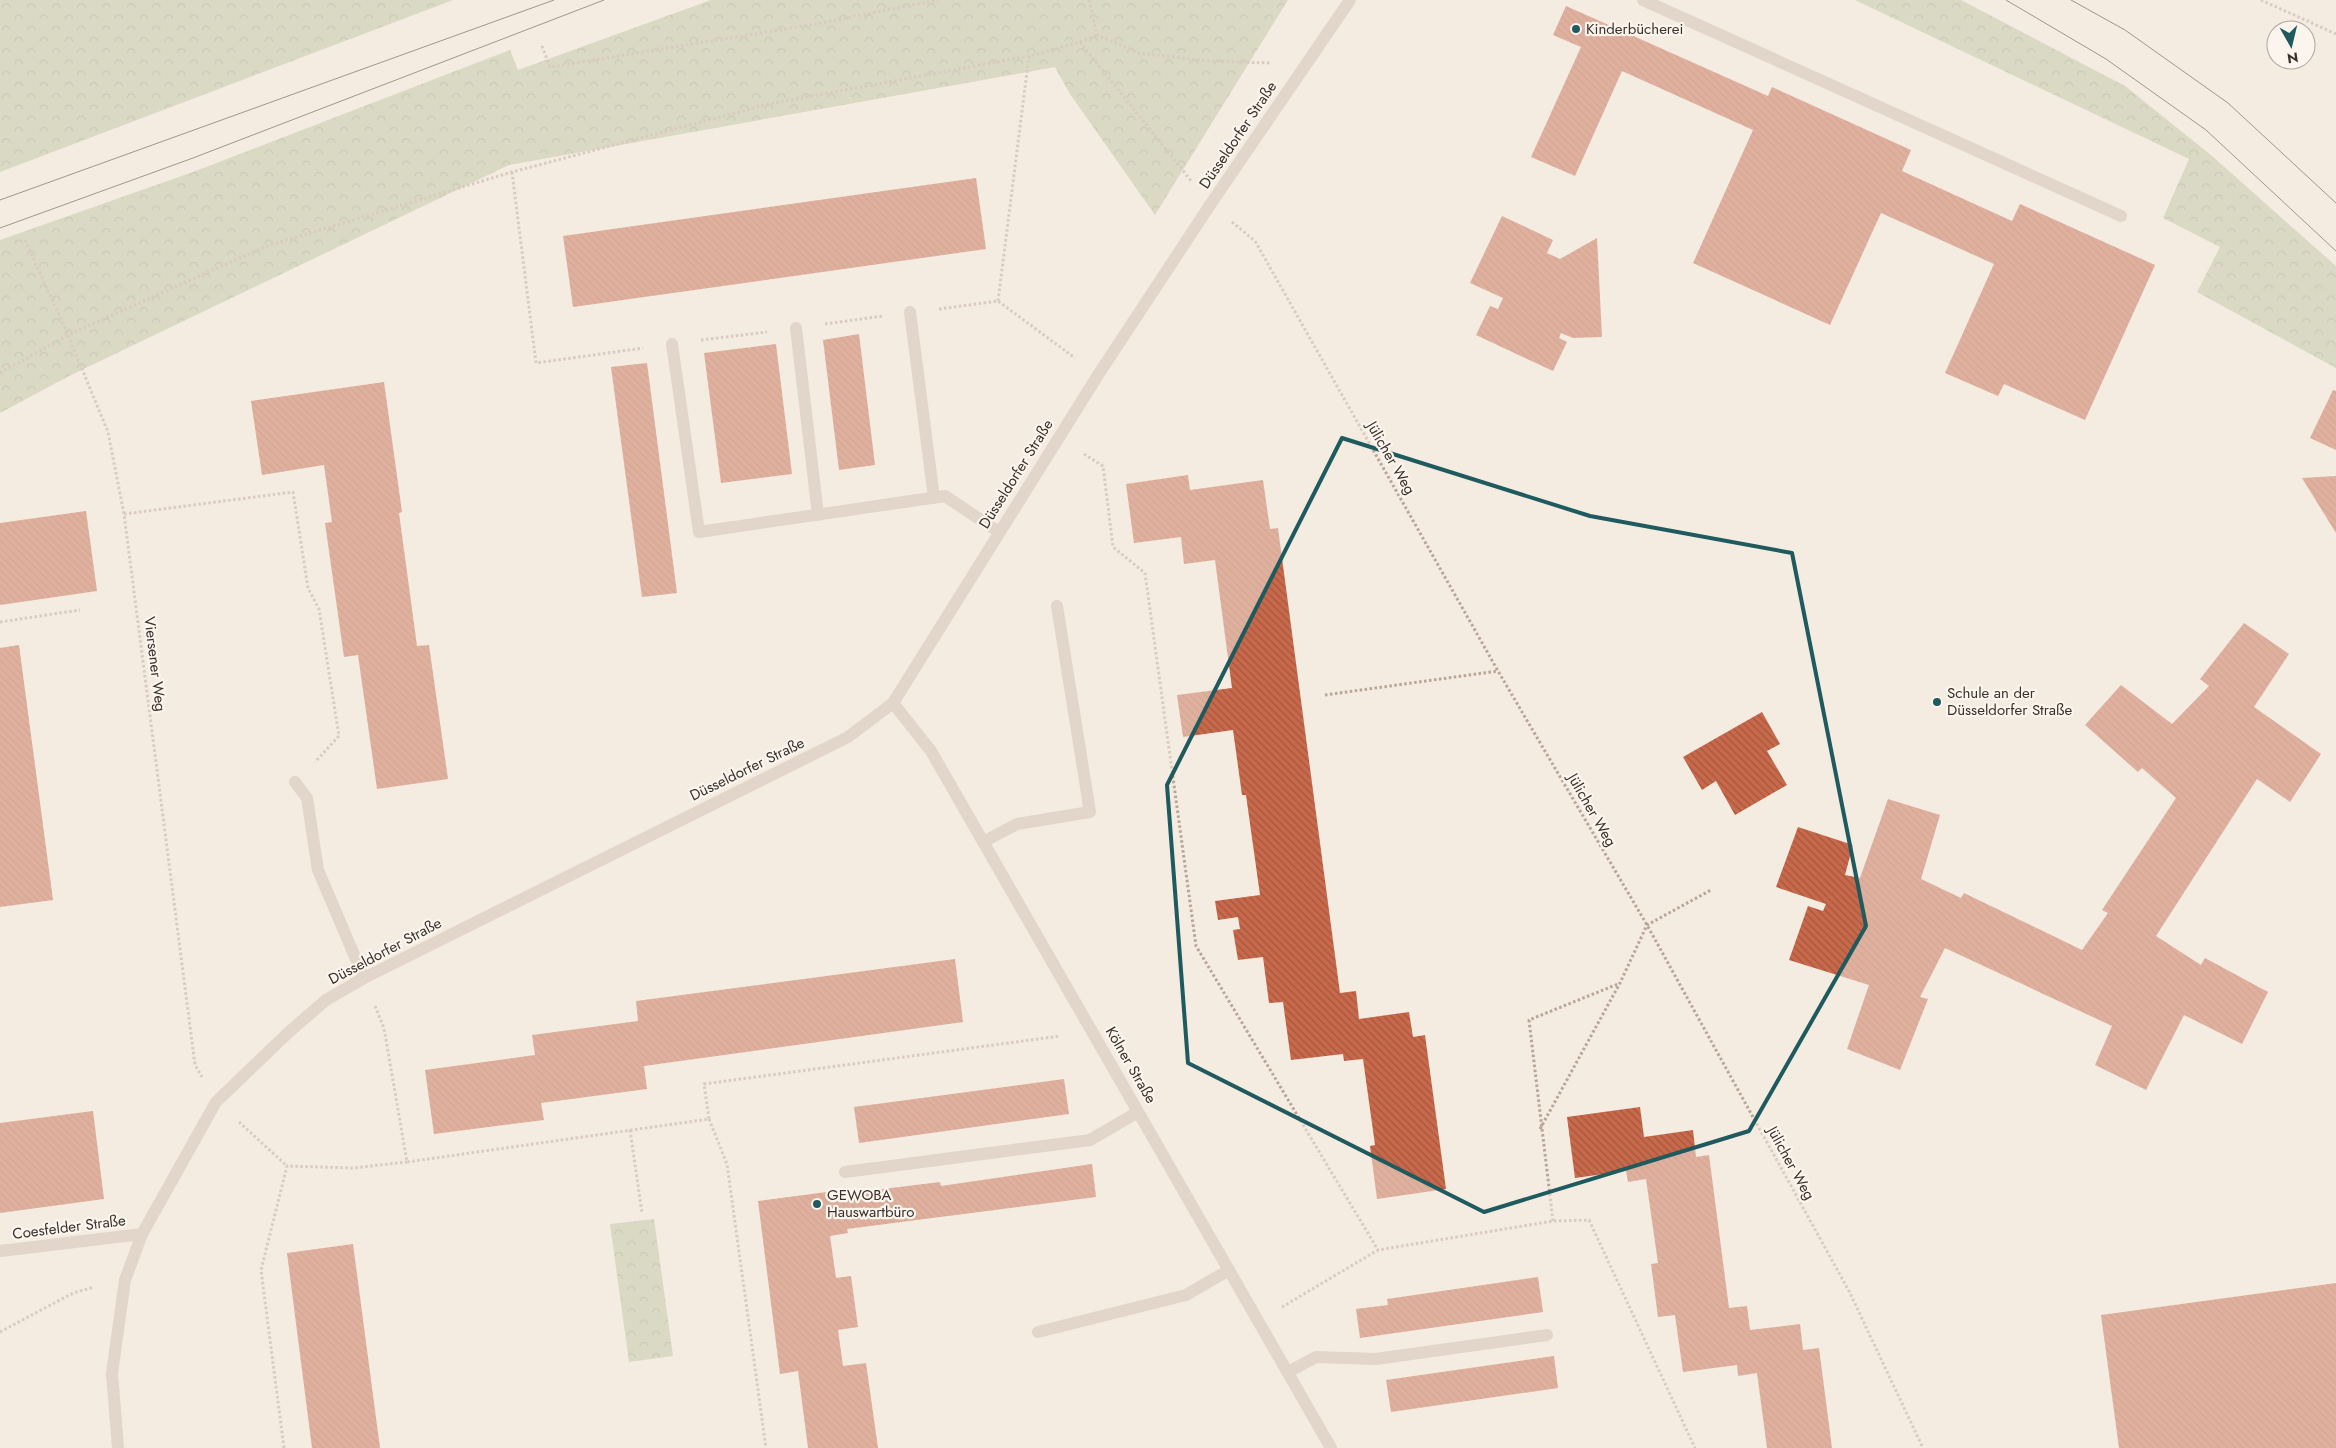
<svg xmlns="http://www.w3.org/2000/svg" width="2336" height="1448" font-family="Jost,sans-serif">
  <style>
    .forest { fill: url(#forest-crowns) }
    .building { fill: url(#building-back-hatch) }
    .lines { fill: none; stroke-linecap: round; stroke-linejoin: round }
    .path { stroke: #b9a596; stroke-width: 3; stroke-dasharray: 2.5 2.5; stroke-linecap: butt }
    .lane { stroke: #cdbbac; stroke-width: 12 }
    .street { stroke: #cdbbac; stroke-width: 12 }
    .tram { stroke: #3b302b; stroke-width: 1 }
    .marked { fill: none; stroke: #1f5a5e; stroke-width: 4; stroke-linejoin: round }
    .poi-dot { fill: #1f5a5e; stroke: #fbf5ee; stroke-width: 2 }
    .labels { text-anchor: middle; dominant-baseline: central; stroke-width: 4.5; stroke-linejoin: round; paint-order: stroke }
    .poi-label { font-size: 15px; fill: #3b302b; stroke: #fbf5ee; text-anchor: start }
    .street-label { font-size: 15px; fill: #3b302b; stroke: #fbf5ee }
  </style>
  <defs>
    <pattern id="forest-crowns" width="20" height="18" patternUnits="userSpaceOnUse" patternTransform="scale(1.25)"><rect width="20" height="18" fill="#b8c4a0"/><path d="M2 6a3 3 0 1 1 6 0M12 15a3 3 0 1 1 6 0" fill="none" stroke="#97a083"/></pattern>
    <pattern id="building-back-hatch" width="6" height="6" patternUnits="userSpaceOnUse" patternTransform="scale(1.25)"><rect width="6" height="6" fill="#c8694b"/><path d="M-1 5l2 2M0 0l6 6M5-1l2 2" fill="none" stroke="#a4573f"/></pattern>
  </defs>
  <rect width="100%" height="100%" fill="#f4ebe1"/>
  <g class="forest">
    <path d="M 0,0 L 453,0 L 0,172 Z"/>
    <path d="M 711,0 L 1288,0 L 1155,215 L 1070,94 L 1055,67 L 509,165 L 71,375 L 0,413 L 0,240 L 193,172 L 510,50 L 518,70 Z"/>
    <path d="M 1855,0 L 1961,0 L 2125,86 L 2212,156 L 2336,266 L 2336,368 L 2197,292 L 2220,247 L 2163,218 L 2189,159 Z"/>
    <path d="M 654,1219 L 673,1356 L 629,1362 L 610,1224 Z"/>
  </g>
  <g class="building">
    <path d="M 1566,6 L 1768,96 L 1772,87 L 1911,150 L 1902,171 L 2012,221 L 2020,204 L 2155,265 L 2085,420 L 2004,384 L 1998,396 L 1945,373 L 1994,264 L 1881,213 L 1830,325 L 1693,263 L 1753,130 L 1622,71 L 1575,176 L 1531,157 L 1581,47 L 1553,35 Z"/>
    <path d="M 976,178 L 986,249 L 573,307 L 563,236 Z"/>
    <path d="M 1502,216 L 1553,240 L 1547,253 L 1560,259 L 1597,238 L 1602,337 L 1573,338 L 1561,333 L 1559,338 L 1567,342 L 1553,371 L 1476,335 L 1490,306 L 1498,309 L 1503,298 L 1470,283 Z"/>
    <path d="M 859,334 L 875,465 L 839,470 L 823,340 Z"/>
    <path d="M 776,344 L 792,474 L 721,483 L 704,353 Z"/>
    <path d="M 647,363 L 677,593 L 642,597 L 611,367 Z"/>
    <path d="M 384,382 L 402,512 L 399,513 L 417,646 L 429,645 L 448,779 L 377,789 L 358,655 L 344,657 L 325,523 L 332,522 L 324,465 L 262,475 L 251,401 Z"/>
    <path d="M 2333,390 L 2336,391 L 2336,450 L 2310,438 Z"/>
    <path d="M 1188,475 L 1190,490 L 1263,480 L 1270,529 L 1278,528 L 1340,993 L 1356,991 L 1359,1019 L 1409,1012 L 1413,1037 L 1425,1035 L 1446,1189 L 1377,1199 L 1370,1146 L 1375,1145 L 1363,1059 L 1344,1061 L 1343,1054 L 1291,1060 L 1283,1002 L 1269,1003 L 1263,957 L 1238,960 L 1233,930 L 1240,929 L 1238,917 L 1218,920 L 1215,901 L 1260,895 L 1246,795 L 1242,795 L 1233,730 L 1183,737 L 1177,695 L 1232,688 L 1215,560 L 1184,564 L 1181,537 L 1134,543 L 1126,484 Z"/>
    <path d="M 2336,476 L 2336,533 L 2302,478 Z"/>
    <path d="M 86,511 L 97,591 L 0,605 L 0,523 Z"/>
    <path d="M 2244,623 L 2289,654 L 2254,707 L 2321,754 L 2290,802 L 2257,779 L 2156,936 L 2201,965 L 2205,958 L 2268,992 L 2242,1044 L 2184,1015 L 2146,1090 L 2095,1065 L 2112,1026 L 1945,948 L 1920,997 L 1928,999 L 1900,1070 L 1847,1049 L 1869,985 L 1789,960 L 1808,906 L 1823,911 L 1826,904 L 1776,887 L 1798,827 L 1853,845 L 1845,875 L 1860,878 L 1888,799 L 1940,815 L 1921,879 L 1961,898 L 1964,893 L 2082,950 L 2108,913 L 2102,910 L 2176,798 L 2142,768 L 2138,772 L 2085,725 L 2121,685 L 2172,724 L 2209,686 L 2200,679 Z"/>
    <path d="M 19,645 L 53,900 L 0,907 L 0,648 Z"/>
    <path d="M 1762,712 L 1780,744 L 1767,751 L 1787,785 L 1735,815 L 1716,781 L 1702,790 L 1683,757 Z"/>
    <path d="M 955,959 L 963,1022 L 644,1066 L 647,1089 L 541,1103 L 544,1120 L 434,1134 L 425,1070 L 535,1055 L 532,1035 L 638,1021 L 636,1001 Z"/>
    <path d="M 1064,1079 L 1069,1114 L 859,1143 L 854,1107 Z"/>
    <path d="M 1640,1107 L 1644,1137 L 1693,1130 L 1696,1157 L 1709,1155 L 1729,1308 L 1747,1306 L 1750,1330 L 1800,1324 L 1803,1350 L 1819,1348 L 1832,1448 L 1767,1448 L 1757,1373 L 1738,1376 L 1737,1365 L 1683,1372 L 1675,1315 L 1658,1317 L 1651,1264 L 1658,1263 L 1646,1179 L 1628,1182 L 1626,1171 L 1575,1178 L 1567,1117 Z"/>
    <path d="M 93,1111 L 104,1199 L 0,1213 L 0,1123 Z"/>
    <path d="M 1092,1164 L 1096,1197 L 847,1229 L 848,1233 L 830,1236 L 836,1278 L 851,1276 L 858,1327 L 838,1330 L 843,1366 L 866,1363 L 878,1448 L 808,1448 L 798,1371 L 780,1374 L 758,1201 L 842,1190 L 842,1194 L 940,1182 L 941,1186 Z"/>
    <path d="M 353,1244 L 380,1448 L 312,1448 L 287,1253 Z"/>
    <path d="M 1538,1277 L 1543,1312 L 1360,1338 L 1356,1309 L 1388,1305 L 1387,1299 Z"/>
    <path d="M 2336,1283 L 2336,1448 L 2119,1448 L 2101,1315 Z"/>
    <path d="M 1554,1356 L 1558,1388 L 1391,1412 L 1386,1380 Z"/>
  </g>
  <g class="lines">
    <g class="path">
      <path d="M 1089,0 L 1097,35 L 1139,53 L 1209,61 L 1271,63"/>
      <path d="M 2261,0 L 2336,34"/>
      <path d="M 1080,42 L 1192,182"/>
      <path d="M 542,46 L 550,67 L 810,25 L 938,0"/>
      <path d="M 0,165 L 0,166"/>
      <path d="M 512,172 L 536,363 L 643,348"/>
      <path d="M 1232,222 L 1255,241 L 1498,671 L 1647,925 L 1849,1291 L 1923,1448"/>
      <path d="M 25,240 L 68,335 L 108,432 L 124,514 L 195,1065 L 202,1077"/>
      <path d="M 998,301 L 1029,56"/>
      <path d="M 939,309 L 998,301 L 1075,358"/>
      <path d="M 825,324 L 883,316"/>
      <path d="M 701,340 L 767,332"/>
      <path d="M 0,373 L 68,335 L 264,247 L 512,172 L 769,104 L 1029,56 L 1080,42 L 1097,35"/>
      <path d="M 1084,454 L 1103,466 L 1113,547 L 1145,573 L 1196,946 L 1378,1250"/>
      <path d="M 124,514 L 293,492 L 308,588 L 319,609 L 339,736 L 315,762"/>
      <path d="M 0,622 L 80,610"/>
      <path d="M 1325,695 L 1498,671"/>
      <path d="M 375,1006 L 384,1028 L 407,1162 L 709,1119 L 704,1084 L 1060,1036"/>
      <path d="M 709,1119 L 727,1164 L 766,1448"/>
      <path d="M 239,1122 L 287,1166"/>
      <path d="M 1540,1129 L 1620,983 L 1647,925 L 1711,890"/>
      <path d="M 630,1130 L 642,1213"/>
      <path d="M 1553,1221 L 1529,1020 L 1618,984"/>
      <path d="M 1282,1307 L 1378,1250 L 1553,1221 L 1589,1220 L 1695,1448"/>
      <path d="M 0,1332 L 73,1293 L 94,1287"/>
      <path d="M 284,1448 L 261,1270 L 287,1166 L 353,1168 L 407,1162"/>
    </g>
    <g class="lane">
      <path d="M 1643,0 L 2121,216"/>
      <path d="M 910,312 L 934,498"/>
      <path d="M 796,328 L 818,515"/>
      <path d="M 672,344 L 699,532 L 945,496 L 999,532"/>
      <path d="M 295,782 L 307,798 L 318,870 L 364,978"/>
      <path d="M 983,842 L 1017,824 L 1090,812 L 1057,606"/>
      <path d="M 845,1172 L 1090,1140 L 1138,1112"/>
      <path d="M 1038,1332 L 1186,1295 L 1229,1270"/>
      <path d="M 1288,1372 L 1316,1357 L 1376,1359 L 1547,1335"/>
    </g>
    <g class="street">
      <path d="M 893,703 L 931,751 L 1331,1448"/>
      <path d="M 0,1251 L 142,1234"/>
      <path d="M 118,1448 L 112,1373 L 125,1280 L 142,1234 L 216,1102 L 289,1032 L 326,1000 L 364,978 L 848,737 L 893,703 L 1098,375 L 1210,205 L 1350,0"/>
    </g>
    <g class="tram">
      <path d="M 2006,0 L 2106,59 L 2206,130 L 2336,251"/>
      <path d="M 2071,0 L 2125,30 L 2228,103 L 2336,203"/>
      <path d="M 0,200 L 554,0"/>
      <path d="M 0,228 L 193,158 L 604,0"/>
    </g>
  </g>
  <path d="M0 0H2336V1448H0ZM 1342,438 L 1590,516 L 1792,553 L 1866,926 L 1749,1131 L 1484,1212 L 1188,1063 L 1167,785 Z" fill="#f4ebe1" fill-opacity=".55" fill-rule="evenodd"/>
  <path class="marked" d="M 1342,438 L 1590,516 L 1792,553 L 1866,926 L 1749,1131 L 1484,1212 L 1188,1063 L 1167,785 Z"/>
  <g class="poi-dot">
    <circle cx="1576" cy="29" r="5"/>
    <circle cx="1937" cy="702" r="5"/>
    <circle cx="817" cy="1204" r="5"/>
  </g>
  <g class="labels">
    <g class="poi-label">
      <text x="1586" y="29">Kinderbücherei</text>
      <text x="1947" y="693">Schule an der<tspan x="1947" dy="17">Düsseldorfer Straße</tspan></text>
      <text x="827" y="1195">GEWOBA<tspan x="827" dy="17">Hauswartbüro</tspan></text>
    </g>
    <g class="street-label">
      <text transform="translate(1238 135) rotate(-56)">Düsseldorfer Straße</text>
      <text transform="translate(1391 458) rotate(60)">Jülicher Weg</text>
      <text transform="translate(1016 474) rotate(-58)">Düsseldorfer Straße</text>
      <text transform="translate(155 664) rotate(83)">Viersener Weg</text>
      <text transform="translate(747 769) rotate(-26)">Düsseldorfer Straße</text>
      <text transform="translate(1592 810) rotate(60)">Jülicher Weg</text>
      <text transform="translate(385 951) rotate(-28)">Düsseldorfer Straße</text>
      <text transform="translate(1131 1065) rotate(60)">Kölner Straße</text>
      <text transform="translate(1791 1163) rotate(61)">Jülicher Weg</text>
      <text transform="translate(69 1227) rotate(-7)">Coesfelder Straße</text>
    </g>
  </g>
  <g transform="translate(2291 45) rotate(172)"><circle r="24" fill="#fbf5ee" stroke="#aea6a0"/>
  <path d="M0-4L9 19L0 12L-9 19Z" fill="#1f5a5e"/>
  <text y="-8" font-size="14" font-weight="bold" text-anchor="middle" fill="#3b302b">N</text>
  </g>
</svg>
